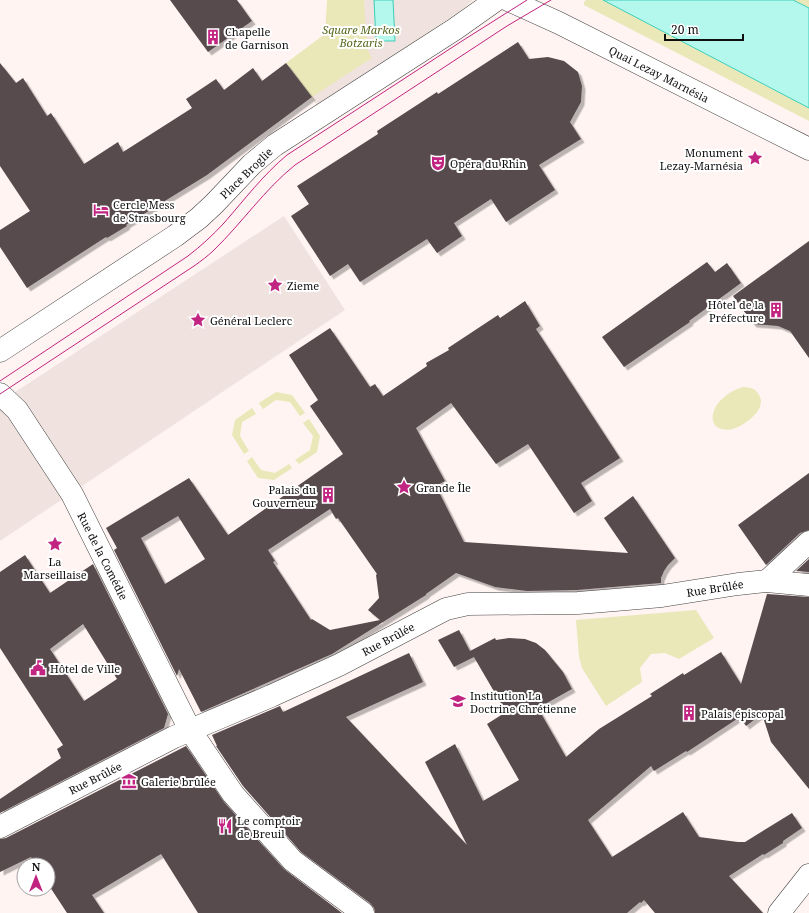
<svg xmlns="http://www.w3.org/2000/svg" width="809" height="913" font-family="'Noto Serif',serif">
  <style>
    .green { fill: #eae7b9 }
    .plaza { fill: #f0e2df }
    .water { fill: #b4f7ec; stroke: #3acfba }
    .building { fill: #584b4d; fill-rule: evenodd; filter: url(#shadow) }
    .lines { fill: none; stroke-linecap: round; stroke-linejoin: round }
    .minor-casing { stroke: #424242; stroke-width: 23 }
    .minor { stroke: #fff; stroke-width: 22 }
    .tram { stroke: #c22481; stroke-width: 1 }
    .labels { text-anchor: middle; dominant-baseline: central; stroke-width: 4; stroke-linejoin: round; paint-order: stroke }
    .park-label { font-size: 11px; font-style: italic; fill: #55681d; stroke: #fff }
    .poi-label { font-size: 11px; fill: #0f0f0f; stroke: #fff; text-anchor: start }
    .street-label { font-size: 11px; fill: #0f0f0f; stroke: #fff }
  </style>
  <defs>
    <filter id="shadow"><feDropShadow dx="3.5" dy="3.5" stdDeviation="0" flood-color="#0004"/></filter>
  </defs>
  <rect width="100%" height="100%" fill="#fff4f1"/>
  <g class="green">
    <path d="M 327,0 L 473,0 L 461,10 L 318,106 L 286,63 L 325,34 Z"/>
    <path d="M 586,0 L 603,0 L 809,108 L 809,121 L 584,5 L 584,2 Z"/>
    <path d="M 793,0 L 809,0 L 809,8 Z"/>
    <path d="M 743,387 C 753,387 758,390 761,400 C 761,403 760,407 759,409 C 753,419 735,433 722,429 C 708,426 712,409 720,401 C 727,394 733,390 743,387 Z"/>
    <path d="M 276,392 L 292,395 L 305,413 L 300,416 L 290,402 L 276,400 L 263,409 L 259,403 Z"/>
    <path d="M 252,408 L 256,414 L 242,422 L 240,436 L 249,451 L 244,454 L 232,435 L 235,420 Z"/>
    <path d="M 309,419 L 320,436 L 317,452 L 299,464 L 295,460 L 310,450 L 313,436 L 303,423 Z"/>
    <path d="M 252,457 L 261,470 L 275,473 L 289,464 L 292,468 L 274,480 L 258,478 L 247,461 Z"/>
    <path d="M 696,610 L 714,638 L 679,659 L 665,653 L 651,654 L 640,668 L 642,682 L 606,706 L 582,668 L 579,657 L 576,620 Z"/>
  </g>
  <g class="plaza">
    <path d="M 364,0 L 473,0 L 461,10 L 318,106 L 312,97 L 372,58 L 367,49 Z"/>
    <path d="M 284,216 L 345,310 L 0,541 L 0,402 Z"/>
  </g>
  <g class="water">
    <path d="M 374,0 L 393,0 L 395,41 L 376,41 Z"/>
    <path d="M 603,0 L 793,0 L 809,8 L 809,108 Z"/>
  </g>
  <g class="building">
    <path d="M 170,0 L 237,0 L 252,21 L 208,52 Z"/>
    <path d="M 518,42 L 529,59 L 548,57 L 564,61 L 578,72 L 582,86 L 581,102 L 570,122 L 581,139 L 539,165 L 555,190 L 506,222 L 491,199 L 454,223 L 462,236 L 437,253 L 427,239 L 360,282 L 348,264 L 330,276 L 291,216 L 309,204 L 297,186 L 378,134 L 377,131 L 437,92 L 438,94 Z"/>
    <path d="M 0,63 L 16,83 L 23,78 L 47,116 L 51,113 L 84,164 L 118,142 L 123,152 L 192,108 L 186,99 L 216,79 L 224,90 L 253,68 L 262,81 L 286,63 L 312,97 L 207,175 L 126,225 L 127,226 L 107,238 L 106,237 L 27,288 L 0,247 L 0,230 L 30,211 L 0,166 Z"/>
    <path d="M 809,241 L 809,358 L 790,331 L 778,326 L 753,324 L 733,296 Z"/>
    <path d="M 707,262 L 715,272 L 727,263 L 741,283 L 689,321 L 690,322 L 624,367 L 602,337 Z"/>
    <path d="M 525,301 L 540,326 L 536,329 L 620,458 L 581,483 L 592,501 L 574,513 L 528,444 L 496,464 L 451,403 L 416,428 L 445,481 L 436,486 L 464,542 L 628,553 L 604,518 L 633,496 L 675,558 L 668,565 L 664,571 L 661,578 L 661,583 L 577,590 L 527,591 L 495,587 L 456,573 L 426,594 L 426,595 L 332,654 L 201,712 L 179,669 L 177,676 L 114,550 L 117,548 L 106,528 L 189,478 L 228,535 L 343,454 L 310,406 L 318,400 L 289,355 L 330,328 L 370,387 L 375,384 L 383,396 L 427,366 L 426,363 L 449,350 L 448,348 L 498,315 L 500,318 ZM 330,509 L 336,519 L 338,518 L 377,574 L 376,575 L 379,598 L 368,610 L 380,620 L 330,630 L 312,619 L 311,620 L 273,562 L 275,561 L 268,550 ZM 178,516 L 205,559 L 165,584 L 141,538 Z"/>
    <path d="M 809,473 L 809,530 L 800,533 L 766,565 L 738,525 Z"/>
    <path d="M 25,555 L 50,593 L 93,564 L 168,714 L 164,728 L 0,813 L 0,799 L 61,758 L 57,749 L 63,745 L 0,648 L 0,572 ZM 83,624 L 117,679 L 84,701 L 50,649 Z"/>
    <path d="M 809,559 L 809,572 L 796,571 Z"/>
    <path d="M 767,594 L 809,597 L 809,789 L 771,742 L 762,714 L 746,726 L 740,717 L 687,752 L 686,751 L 654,771 L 651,766 L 588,820 L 612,857 L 683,812 L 699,837 L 738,842 L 745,842 L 792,813 L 802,828 L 783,841 L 783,843 L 764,855 L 763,854 L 729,876 L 763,913 L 655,913 L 644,900 L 641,903 L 640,902 L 627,913 L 375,913 L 374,908 L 370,903 L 301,852 L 243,786 L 216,746 L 217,746 L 212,735 L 280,706 L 283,712 L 409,653 L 423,682 L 346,717 L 467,845 L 425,762 L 455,744 L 483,801 L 519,780 L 487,724 L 506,712 L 471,652 L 474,657 L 454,667 L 438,640 L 459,630 L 470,651 L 495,638 L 496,640 L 509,638 L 525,639 L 536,643 L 545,650 L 563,672 L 572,689 L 538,708 L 566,757 L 599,729 L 652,696 L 650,694 L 683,673 L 684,675 L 721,652 L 741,684 Z"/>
    <path d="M 186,746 L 224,802 L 284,869 L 342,913 L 198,913 L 161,854 L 92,895 L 104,913 L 67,913 L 48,884 L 48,865 L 36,865 L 31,857 L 0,872 L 0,839 L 6,838 Z"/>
  </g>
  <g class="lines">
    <g class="minor-casing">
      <g id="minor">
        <path d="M 508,0 L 559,23 L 809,149"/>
        <path d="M 0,351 L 175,236 L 199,218 L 214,204 L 252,164 L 275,145 L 455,29 L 496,0"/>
        <path d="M 0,394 L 17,410 L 72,494 L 190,730 L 233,794 L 293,861 L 363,913"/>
        <path d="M 767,581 L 809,542"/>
        <path d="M 0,827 L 174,737 L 271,696 L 339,665 L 446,609 L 468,604 L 578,603 L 603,601 L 662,596 L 738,584 L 767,581 L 809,585"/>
        <path d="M 779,913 L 809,875"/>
      </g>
    </g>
    <use href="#minor" class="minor"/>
    <g class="tram">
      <path d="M 0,381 L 188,256 C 201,246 213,235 224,223 C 245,199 263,175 287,155 L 462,41 L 527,0"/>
      <path d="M 0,394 L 194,266 C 201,261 208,256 214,250 C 242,223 264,190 295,165 L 507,26 L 551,0"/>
    </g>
  </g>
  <defs>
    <g id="building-bare" transform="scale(1.2)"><path d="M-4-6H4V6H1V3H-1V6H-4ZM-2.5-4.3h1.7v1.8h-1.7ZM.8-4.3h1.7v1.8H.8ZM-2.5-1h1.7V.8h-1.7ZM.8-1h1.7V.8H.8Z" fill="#c22481" stroke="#fff" stroke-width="2.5" paint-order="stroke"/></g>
    <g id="sight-bare" transform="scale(1.2)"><path d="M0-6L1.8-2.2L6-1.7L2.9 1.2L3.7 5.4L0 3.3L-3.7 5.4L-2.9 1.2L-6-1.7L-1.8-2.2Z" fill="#c22481" stroke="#fff" stroke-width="2.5" paint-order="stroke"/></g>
    <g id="theatre-bare" transform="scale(1.2)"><path d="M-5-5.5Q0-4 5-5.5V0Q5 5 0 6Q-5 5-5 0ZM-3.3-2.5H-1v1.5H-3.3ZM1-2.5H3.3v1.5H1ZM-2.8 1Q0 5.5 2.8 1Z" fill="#c22481" stroke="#fff" stroke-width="2.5" paint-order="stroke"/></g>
    <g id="hotel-bare" transform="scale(1.2)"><path d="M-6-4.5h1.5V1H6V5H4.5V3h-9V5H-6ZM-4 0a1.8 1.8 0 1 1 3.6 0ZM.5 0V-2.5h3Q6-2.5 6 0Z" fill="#c22481" stroke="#fff" stroke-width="2.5" paint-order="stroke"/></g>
    <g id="civic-bare" transform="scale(1.2)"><path d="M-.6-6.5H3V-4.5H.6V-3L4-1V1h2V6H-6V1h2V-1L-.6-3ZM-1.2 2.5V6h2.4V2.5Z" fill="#c22481" stroke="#fff" stroke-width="2.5" paint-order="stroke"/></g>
    <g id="school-bare" transform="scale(1.2)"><path d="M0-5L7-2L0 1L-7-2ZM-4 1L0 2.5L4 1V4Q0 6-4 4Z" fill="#c22481" stroke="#fff" stroke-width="2.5" paint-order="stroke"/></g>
    <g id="museum-bare" transform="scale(1.2)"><path d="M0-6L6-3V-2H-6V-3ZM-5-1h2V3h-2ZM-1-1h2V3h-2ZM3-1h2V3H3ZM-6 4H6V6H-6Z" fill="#c22481" stroke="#fff" stroke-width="2.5" paint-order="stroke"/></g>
    <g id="restaurant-bare" transform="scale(1.2)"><path d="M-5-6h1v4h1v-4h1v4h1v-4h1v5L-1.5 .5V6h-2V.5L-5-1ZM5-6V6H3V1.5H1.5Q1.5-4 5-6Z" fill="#c22481" stroke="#fff" stroke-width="2.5" paint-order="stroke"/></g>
  </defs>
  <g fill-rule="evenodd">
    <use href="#building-bare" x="213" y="37"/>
    <use href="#sight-bare" x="755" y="158"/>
    <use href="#theatre-bare" x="438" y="163"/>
    <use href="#hotel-bare" x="101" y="210"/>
    <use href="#sight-bare" x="275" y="285"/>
    <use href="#building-bare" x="776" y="310"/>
    <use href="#sight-bare" x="198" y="320"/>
    <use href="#sight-bare" x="404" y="487"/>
    <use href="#building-bare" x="328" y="495"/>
    <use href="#sight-bare" x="55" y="544"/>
    <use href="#civic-bare" x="38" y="668"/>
    <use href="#school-bare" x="458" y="701"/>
    <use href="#building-bare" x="689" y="713"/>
    <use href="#museum-bare" x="129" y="781"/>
    <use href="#restaurant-bare" x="225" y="826"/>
  </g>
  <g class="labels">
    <g class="park-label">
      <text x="361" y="29">Square Markos<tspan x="361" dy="13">Botzaris</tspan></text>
    </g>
    <g class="poi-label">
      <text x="225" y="31">Chapelle<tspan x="225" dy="13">de Garnison</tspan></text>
      <text x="743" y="152" text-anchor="end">Monument<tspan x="743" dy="13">Lezay-Marnésia</tspan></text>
      <text x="450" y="163">Opéra du Rhin</text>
      <text x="113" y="204">Cercle Mess<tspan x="113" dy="13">de Strasbourg</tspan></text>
      <text x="287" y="285">Zieme</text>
      <text x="764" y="304" text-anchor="end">Hôtel de la<tspan x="764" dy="13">Préfecture</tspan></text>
      <text x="210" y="320">Général Leclerc</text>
      <text x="416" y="487">Grande Île</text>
      <text x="316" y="489" text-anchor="end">Palais du<tspan x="316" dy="13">Gouverneur</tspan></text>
      <text x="55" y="561" text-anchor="middle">La<tspan x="55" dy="13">Marseillaise</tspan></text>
      <text x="50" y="668">Hôtel de Ville</text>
      <text x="470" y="695">Institution La<tspan x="470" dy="13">Doctrine Chrétienne</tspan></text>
      <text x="701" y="713">Palais épiscopal</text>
      <text x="141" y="781">Galerie brûlée</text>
      <text x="237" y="820">Le comptoir<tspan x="237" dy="13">de Breuil</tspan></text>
    </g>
    <g class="street-label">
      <text transform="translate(659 74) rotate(27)">Quai Lezay Marnésia</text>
      <text transform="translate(246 173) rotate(-44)">Place Broglie</text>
      <text transform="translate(103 556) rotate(63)">Rue de la Comédie</text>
      <text transform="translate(715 588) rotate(-9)">Rue Brûlée</text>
      <text transform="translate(388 639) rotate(-28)">Rue Brûlée</text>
      <text transform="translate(95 778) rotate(-27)">Rue Brûlée</text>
    </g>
  </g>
  <g transform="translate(36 877)"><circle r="19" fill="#ffffff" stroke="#9f9f9f"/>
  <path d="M0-3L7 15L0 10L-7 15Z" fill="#c22481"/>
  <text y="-6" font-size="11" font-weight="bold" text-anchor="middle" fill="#0f0f0f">N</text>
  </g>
  <path d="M665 34v6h78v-6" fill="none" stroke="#0f0f0f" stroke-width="2"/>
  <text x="671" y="34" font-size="12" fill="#0f0f0f" stroke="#ffffff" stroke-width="3" paint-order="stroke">20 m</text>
</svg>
